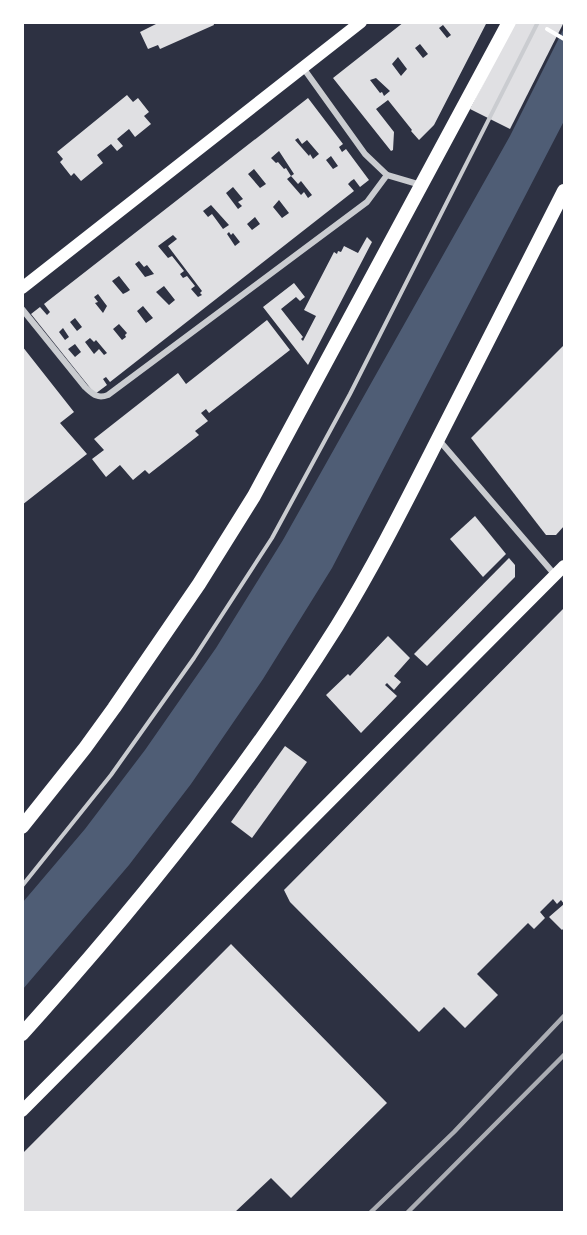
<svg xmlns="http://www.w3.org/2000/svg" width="587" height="1235" font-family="'Work Sans',sans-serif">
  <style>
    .water { fill: #4f5d75 }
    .building { fill: #e0e0e3; fill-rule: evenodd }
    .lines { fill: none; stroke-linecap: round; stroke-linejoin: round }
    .path { stroke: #fff; stroke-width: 4 }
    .service { stroke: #caccd0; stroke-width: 4 }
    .minor { stroke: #caccd0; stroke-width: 6 }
    .secondary { stroke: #fff; stroke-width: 12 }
    .trunk { stroke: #fff; stroke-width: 14 }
    .rail { stroke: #abadb3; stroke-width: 4.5 }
  </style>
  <rect width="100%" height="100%" fill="#2d3142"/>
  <path class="water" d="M 564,28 L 564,121 L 332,568 L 263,679 L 191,784 L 129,865 L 23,989 L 23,902 L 85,829 L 145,750 L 216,648 L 283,540 L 510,136 Z"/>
  <g class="building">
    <path d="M 160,22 L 213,22 L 214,25 L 160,49 L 158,45 L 148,49 L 140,32 Z"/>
    <path d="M 404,22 L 487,22 L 434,125 L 419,140 L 411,131 L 412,130 L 388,100 L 376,109 L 394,132 L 393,150 L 391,151 L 333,78 ZM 443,25 L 451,35 L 447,38 L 439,28 ZM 420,44 L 428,54 L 423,58 L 415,48 ZM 398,57 L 407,69 L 401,76 L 392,64 ZM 376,78 L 390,91 L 384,96 L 382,92 L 380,93 L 370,80 Z"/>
    <path d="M 515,22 L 564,22 L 510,129 L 470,109 Z"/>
    <path d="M 127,95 L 133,102 L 138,98 L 149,112 L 144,116 L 151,124 L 135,137 L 129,129 L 117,139 L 123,146 L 117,151 L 111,144 L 97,155 L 103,163 L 81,181 L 74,173 L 71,176 L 60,162 L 63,159 L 57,152 Z"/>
    <path d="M 308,98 L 343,144 L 339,147 L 342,152 L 346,149 L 369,180 L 360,187 L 354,179 L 351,181 L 348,184 L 354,191 L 110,382 L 106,377 L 103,379 L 107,385 L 95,394 L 31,314 L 40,307 L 47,315 L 50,312 L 44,304 ZM 298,138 L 302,144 L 307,140 L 319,154 L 313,159 L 310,154 L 309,156 L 295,140 ZM 279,151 L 294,174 L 291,176 L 286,168 L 284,169 L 278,162 L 276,163 L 271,158 ZM 331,156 L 338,166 L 333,169 L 326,160 ZM 254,169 L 266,184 L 260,188 L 248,174 ZM 291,176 L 298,184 L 301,181 L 312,195 L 308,198 L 304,192 L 301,195 L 287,179 ZM 233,187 L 243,199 L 238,202 L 242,206 L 238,209 L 226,193 ZM 279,200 L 289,213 L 282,218 L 273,207 ZM 211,205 L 229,225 L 223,229 L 212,214 L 208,217 L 203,211 ZM 255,217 L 260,224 L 252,230 L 247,224 ZM 229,232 L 231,235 L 233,233 L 240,242 L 235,246 L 227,234 ZM 173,235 L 177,239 L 168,246 L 202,291 L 200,293 L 202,295 L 198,297 L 191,289 L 195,286 L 187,276 L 183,278 L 180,274 L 184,271 L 172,256 L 168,258 L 158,246 ZM 139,261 L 144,267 L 147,265 L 154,274 L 145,277 L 135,264 ZM 119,276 L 130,290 L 127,292 L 123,294 L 112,281 ZM 164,286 L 175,300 L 169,305 L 156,292 ZM 98,294 L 107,306 L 103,313 L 95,303 L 98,302 L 94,297 ZM 143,306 L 153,318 L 146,323 L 137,311 ZM 75,318 L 82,327 L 77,331 L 70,322 ZM 119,324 L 127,333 L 125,335 L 126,337 L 122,340 L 113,329 ZM 63,328 L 69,337 L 65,340 L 59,332 ZM 90,338 L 94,342 L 96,340 L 107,353 L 104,355 L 99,349 L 94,354 L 85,342 ZM 75,344 L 81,352 L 75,357 L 68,349 Z"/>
    <path d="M 367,237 L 372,242 L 308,365 L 263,307 L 294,283 L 305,297 L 300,301 L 296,297 L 281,309 L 303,337 L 301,339 L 303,341 L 316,316 L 304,310 L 334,252 L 337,254 L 338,251 L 341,252 L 344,246 L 358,253 Z"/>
    <path d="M 267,320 L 290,350 L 209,413 L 206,409 L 201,413 L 208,421 L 195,431 L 199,435 L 149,474 L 145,470 L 133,480 L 120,465 L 106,477 L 92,459 L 104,450 L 94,439 L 178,373 L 186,384 Z"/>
    <path d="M 564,345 L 564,526 L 556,535 L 546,535 L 471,438 Z"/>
    <path d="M 22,346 L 74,412 L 60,423 L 87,454 L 22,505 Z"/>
    <path d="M 475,516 L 506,554 L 483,577 L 450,539 Z"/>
    <path d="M 509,558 L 515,565 L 515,577 L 427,666 L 414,654 Z"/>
    <path d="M 564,608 L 564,928 L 562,930 L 549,917 L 564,904 L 561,900 L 557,904 L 553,899 L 540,912 L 545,918 L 534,929 L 528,923 L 477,974 L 498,995 L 465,1028 L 444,1007 L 419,1032 L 290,902 L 284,890 Z"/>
    <path d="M 388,636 L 410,658 L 394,676 L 401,682 L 394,690 L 387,683 L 385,685 L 397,696 L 361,733 L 326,695 L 348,674 L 350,676 Z"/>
    <path d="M 285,746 L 307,762 L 252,838 L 231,822 Z"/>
    <path d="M 231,944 L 387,1103 L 291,1198 L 271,1178 L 235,1212 L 22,1212 L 22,1154 Z"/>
  </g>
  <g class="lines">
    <path class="path" d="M 547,29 L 564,39"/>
    <path class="service" d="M 22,886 L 111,775 L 194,658 L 272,538 L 350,394 L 538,22"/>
    <g class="minor">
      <path d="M 304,69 L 365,154 L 387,175 L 421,185"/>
      <path d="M 22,309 L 85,387 C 93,394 97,399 108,395 L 367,202 L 387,175"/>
      <path d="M 438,439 L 555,575"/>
    </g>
    <g class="secondary">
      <path d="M 22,288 L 361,22"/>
      <path d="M 22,1111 L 564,566"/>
    </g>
    <g class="trunk">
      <path d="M 22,827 L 85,748 L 114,708 L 199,584 L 254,496 L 509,22"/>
      <path d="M 22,1034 C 137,907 246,771 337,626 C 374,566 406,502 438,439 C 480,356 522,274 564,191"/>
    </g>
    <g class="rail">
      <path d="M 371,1212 L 454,1132 L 564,1016"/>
      <path d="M 408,1212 L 564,1055"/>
    </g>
  </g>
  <rect width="587" height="1235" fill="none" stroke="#ffffff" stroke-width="48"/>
</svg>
